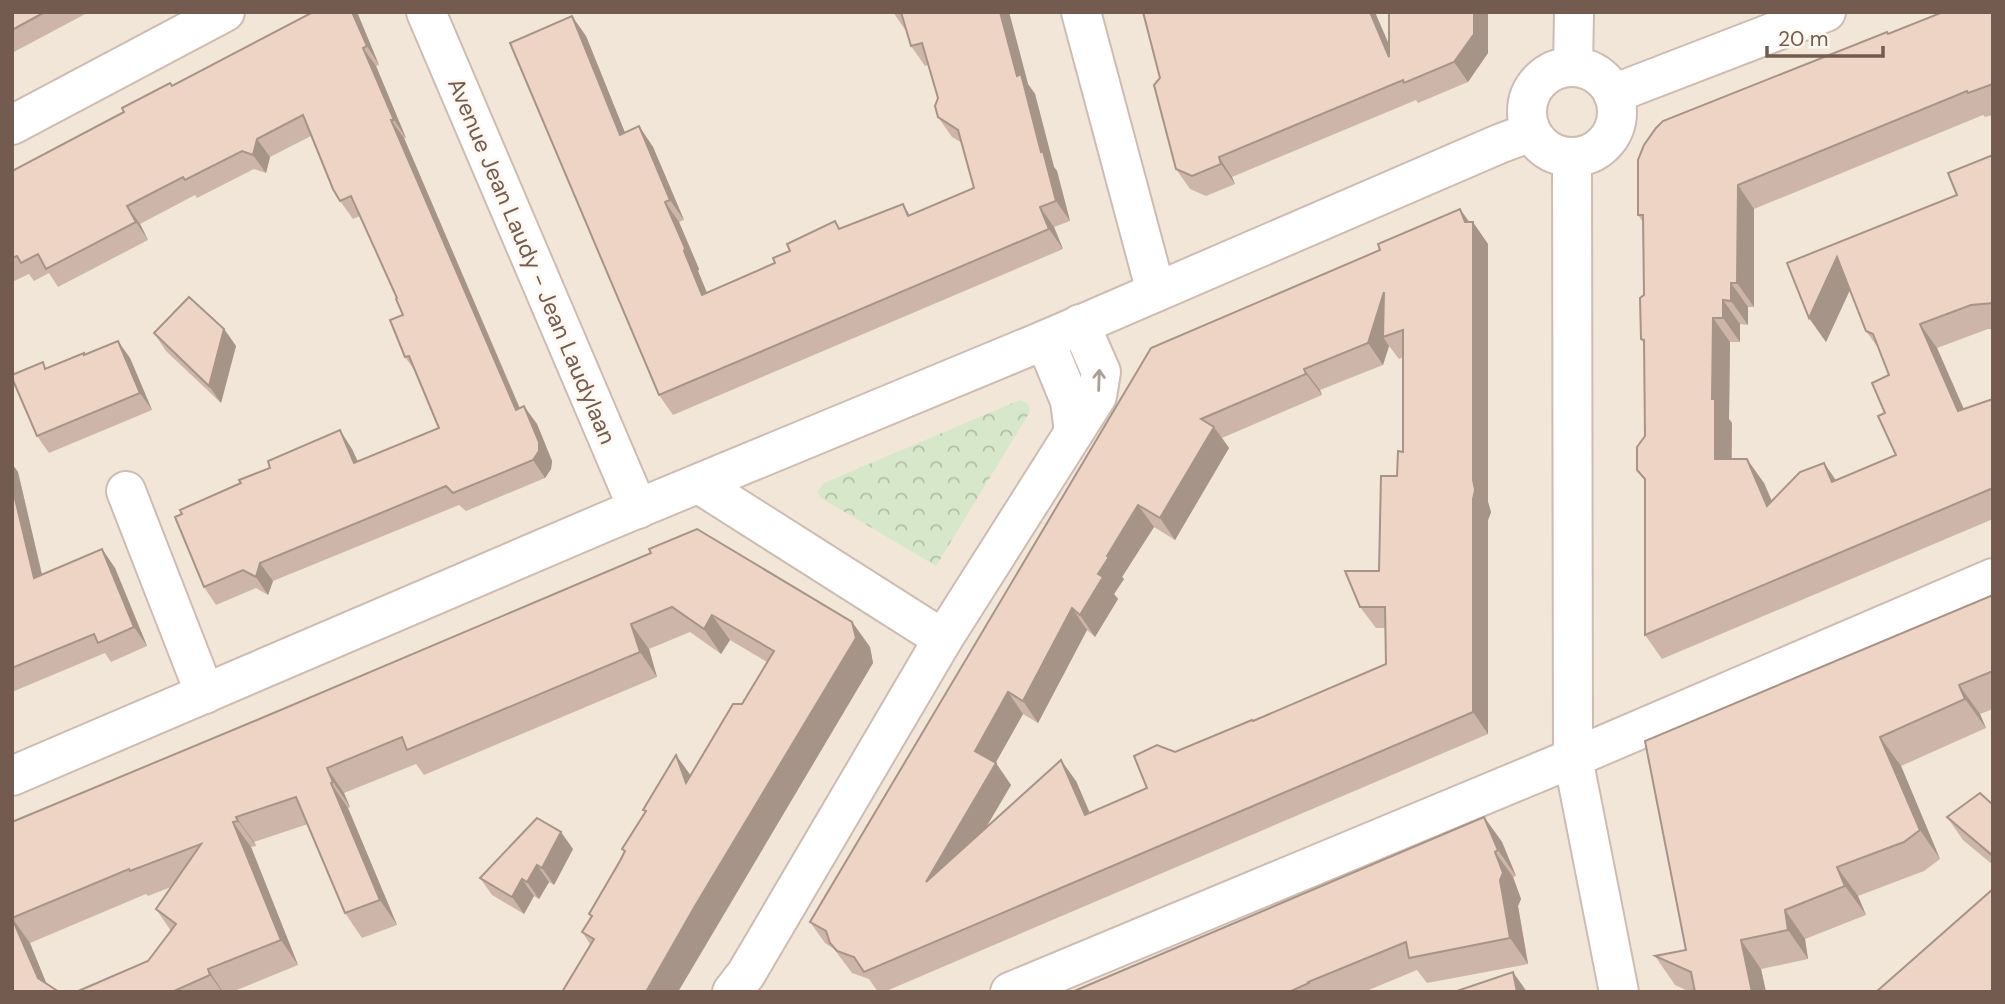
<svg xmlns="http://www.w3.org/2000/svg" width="2005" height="1004" font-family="'DM Sans',sans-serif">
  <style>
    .residential { fill: #f2e6d9 }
    .park { fill: url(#park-crowns) }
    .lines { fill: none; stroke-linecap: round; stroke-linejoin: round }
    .minor-casing { stroke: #cdbcb1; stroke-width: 42 }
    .minor { stroke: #fff; stroke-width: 38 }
    .wall { fill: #cdb6a9; fill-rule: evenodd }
    .shaded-wall { fill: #a79489 }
    .building { fill: #eed4c4; stroke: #a79489; stroke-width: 2; fill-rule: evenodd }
    .oneway { stroke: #ac9d95 }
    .labels { text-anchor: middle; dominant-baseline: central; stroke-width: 6; stroke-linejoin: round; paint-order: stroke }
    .street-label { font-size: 23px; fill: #745b4f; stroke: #fef8f1 }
  </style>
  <defs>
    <pattern id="park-crowns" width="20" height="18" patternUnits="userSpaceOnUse" patternTransform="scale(1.75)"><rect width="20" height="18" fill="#d6e8c9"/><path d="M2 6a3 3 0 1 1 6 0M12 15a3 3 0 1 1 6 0" fill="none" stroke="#b2bfa6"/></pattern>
  </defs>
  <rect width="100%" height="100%" fill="#fbf4ea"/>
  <rect class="residential" x="12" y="12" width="1981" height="980"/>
  <path class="park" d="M 1020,400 L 1028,404 L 1030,410 L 1028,415 L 936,566 L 821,498 L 817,492 L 824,483 Z"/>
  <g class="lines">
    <g class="minor-casing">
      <g id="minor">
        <path d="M 426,12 L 638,509"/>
        <path d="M 1081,12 L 1156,292"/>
        <path d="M 1573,67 L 1574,12"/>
        <circle cx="1572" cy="112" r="45"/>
        <path d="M 1613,94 L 1826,12"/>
        <path d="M 12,125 L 225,12"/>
        <path d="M 1572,158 L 1573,758 L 1619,992"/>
        <path d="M 1045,340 L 1070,401 L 1074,432"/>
        <path d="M 699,484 L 943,639"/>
        <path d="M 126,491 L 205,694"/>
        <path d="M 12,776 L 610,520 L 1045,340 L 1499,144 L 1531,132"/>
        <path d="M 732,992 L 746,974 L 943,639 L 1097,396 L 1101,372 L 1080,324"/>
        <path d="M 1010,992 L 1573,758 L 1993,578"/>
      </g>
    </g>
    <use href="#minor" class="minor"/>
  </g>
  <g class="wall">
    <path d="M 12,12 L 89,12 L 12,53 Z"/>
    <path d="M 357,12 L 379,65 L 376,66 L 406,138 L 404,138 L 520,408 L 537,424 L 552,461 L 551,469 L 545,478 L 466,511 L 459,505 L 273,581 L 268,595 L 256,588 L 216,605 L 204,587 L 352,449 L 358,461 L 439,428 L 415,371 L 405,357 L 403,315 L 397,298 L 360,216 L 353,219 L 340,201 L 311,136 L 270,157 L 266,173 L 254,169 L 197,198 L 195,195 L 140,224 L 148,240 L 58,287 L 49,273 L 34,281 L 29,274 L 12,282 L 12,171 L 172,86 Z"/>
    <path d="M 893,12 L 1009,12 L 1028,84 L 1035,94 L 1054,167 L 1057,171 L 1070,221 L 1054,227 L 1063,249 L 673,415 L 659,395 L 586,36 L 625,133 L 639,126 L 653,147 L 684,220 L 679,222 L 699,269 L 698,271 L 707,293 L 775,263 L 790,251 L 841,229 L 903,204 L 910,215 L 974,188 L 962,143 L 952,137 L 938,117 L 938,98 L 929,65 L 925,66 L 911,46 L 906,31 Z"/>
    <path d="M 1389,12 L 1488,12 L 1488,53 L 1468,82 L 1418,103 L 1416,100 L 1232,177 L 1235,184 L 1206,196 L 1190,189 L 1176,169 L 1160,78 L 1389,44 Z"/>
    <path d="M 1993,12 L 1993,115 L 1985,117 L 1983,115 L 1754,209 L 1754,307 L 1748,307 L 1748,325 L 1740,324 L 1740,342 L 1730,342 L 1729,419 L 1732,423 L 1732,459 L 1764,483 L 1772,501 L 1824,463 L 1836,480 L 1896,455 L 1885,413 L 1889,375 L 1879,349 L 1866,331 L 1850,290 L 1826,342 L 1809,318 L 1957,195 L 1993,155 L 1993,329 L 1988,329 L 1937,348 L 1964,409 L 1993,399 L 1993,519 L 1662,659 L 1645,635 L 1645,481 L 1637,470 L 1645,436 L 1644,344 L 1641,339 L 1644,295 L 1643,222 L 1638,215 L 1739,92 L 1888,34 Z"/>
    <path d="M 1469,222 L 1488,244 L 1488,502 L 1491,512 L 1488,520 L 1488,734 L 884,992 L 878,992 L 869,979 L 852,973 L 834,949 L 825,943 L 810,922 L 1151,348 ZM 1389,346 L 1399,359 L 1403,357 L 1403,452 L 1397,476 L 1379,571 L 1360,607 L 1376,628 L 1385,628 L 1386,664 L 1253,721 L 1175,752 L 1147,788 L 1090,813 L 1076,781 L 986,827 L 1011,785 L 995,763 L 1023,714 L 1038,723 L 1087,630 L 1095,637 L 1118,599 L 1114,594 L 1124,579 L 1122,577 L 1154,527 L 1175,540 L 1229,448 L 1222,438 L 1322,395 L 1320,390 L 1383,365 Z"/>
    <path d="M 224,329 L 236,346 L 221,403 L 166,351 L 154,333 Z"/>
    <path d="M 85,355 L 130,358 L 152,410 L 49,453 L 37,436 L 47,368 Z"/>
    <path d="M 12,464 L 18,472 L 42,574 L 102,549 L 115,568 L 147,646 L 111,662 L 105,653 L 12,692 Z"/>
    <path d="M 651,553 L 852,622 L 870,647 L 873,663 L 713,931 L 590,944 L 582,932 L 591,917 L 589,914 L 624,852 L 622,849 L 645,812 L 643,810 L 690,775 L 742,704 L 767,662 L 730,640 L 721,654 L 690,632 L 649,649 L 657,677 L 424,775 L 416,764 L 344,793 L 350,807 L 348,808 L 397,925 L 362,938 L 345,913 L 308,824 L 254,842 L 256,846 L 251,847 L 298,965 L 232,992 L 76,992 L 148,961 L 171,931 L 156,909 L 171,887 L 148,896 L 146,894 L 30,943 L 12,992 L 12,822 L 257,720 Z"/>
    <path d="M 1993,595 L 1993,709 L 1980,714 L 1986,728 L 1901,766 L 1940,859 L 1924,871 L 1858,896 L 1866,915 L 1805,939 L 1808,959 L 1761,969 L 1766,992 L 1690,992 L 1675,985 L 1655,956 L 1686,950 Z"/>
    <path d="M 1993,805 L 1993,865 L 1963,840 L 1947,817 Z"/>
    <path d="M 1484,817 L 1502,842 L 1516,876 L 1513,877 L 1521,899 L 1518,906 L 1528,964 L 1427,983 L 1417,970 L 1364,992 L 1072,992 Z"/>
    <path d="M 573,849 L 554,885 L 549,882 L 539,899 L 534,896 L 524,914 L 492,895 L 480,878 Z"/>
  </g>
  <g class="shaded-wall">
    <path d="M 352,12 L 357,12 L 379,65 L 367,46 Z"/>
    <path d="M 1000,12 L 1009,12 L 1028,84 L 1035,94 L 1054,167 L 1057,171 L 1070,221 L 1056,201 L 1017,76 Z"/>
    <path d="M 1370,12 L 1375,12 L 1403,77 L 1389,57 Z"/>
    <path d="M 1474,12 L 1488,12 L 1488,53 L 1468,82 L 1454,62 Z"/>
    <path d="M 572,16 L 586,36 L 634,155 L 620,135 Z"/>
    <path d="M 363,48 L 376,66 L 406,138 L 394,120 Z"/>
    <path d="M 391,120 L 404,138 L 528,428 L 516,410 Z"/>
    <path d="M 639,126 L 653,147 L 684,220 L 670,200 Z"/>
    <path d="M 257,139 L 270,157 L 266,173 L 253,155 Z"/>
    <path d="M 1219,157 L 1232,177 L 1235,184 L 1221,164 Z"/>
    <path d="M 1738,185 L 1754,209 L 1754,307 L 1737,283 Z"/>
    <path d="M 665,202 L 679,222 L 699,269 L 698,271 L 716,315 L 702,295 Z"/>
    <path d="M 127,206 L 140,224 L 148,240 L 136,222 Z"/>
    <path d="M 1040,207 L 1054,227 L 1063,249 L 1049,229 Z"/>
    <path d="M 1460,209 L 1473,227 L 1473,222 L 1488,244 L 1488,502 L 1491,512 L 1488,520 L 1488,734 L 1473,712 L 1473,480 L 1465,222 Z"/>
    <path d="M 1837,257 L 1854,281 L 1826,342 L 1809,318 Z"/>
    <path d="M 1731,283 L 1748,307 L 1748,325 L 1731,301 Z"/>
    <path d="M 1384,292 L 1383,337 L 1389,346 L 1383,365 L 1368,343 Z"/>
    <path d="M 1723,300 L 1740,324 L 1740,342 L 1723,318 Z"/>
    <path d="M 1713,318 L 1730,342 L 1729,419 L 1732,423 L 1731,483 L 1715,459 L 1712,399 Z"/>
    <path d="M 1920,324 L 1937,348 L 1975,435 L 1958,411 Z"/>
    <path d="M 224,329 L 236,346 L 221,403 L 209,386 Z"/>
    <path d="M 118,341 L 130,358 L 152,410 L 140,393 Z"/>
    <path d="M 1304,369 L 1320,390 L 1322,395 L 1306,374 Z"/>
    <path d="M 524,406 L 537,424 L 552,461 L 551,469 L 545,478 L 533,460 Z"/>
    <path d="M 1214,427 L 1229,448 L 1175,540 L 1160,518 Z"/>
    <path d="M 340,430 L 352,449 L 366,481 L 354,463 Z"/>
    <path d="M 1747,459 L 1764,483 L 1784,530 L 1767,506 Z"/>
    <path d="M 1824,463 L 1840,487 L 1832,482 Z"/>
    <path d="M 12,464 L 18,472 L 47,597 L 34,578 L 12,486 Z"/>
    <path d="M 1138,505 L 1154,527 L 1122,577 L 1124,579 L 1114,594 L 1118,599 L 1095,637 L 1080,615 L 1107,556 Z"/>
    <path d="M 102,549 L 115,568 L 147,646 L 134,627 Z"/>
    <path d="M 260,563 L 273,581 L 268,595 L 256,577 Z"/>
    <path d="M 1072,608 L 1087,630 L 1038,723 L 1023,701 Z"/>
    <path d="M 712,615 L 730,640 L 721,654 L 704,629 Z"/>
    <path d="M 852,622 L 870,647 L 873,663 L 678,992 L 646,992 Z"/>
    <path d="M 631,624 L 649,649 L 657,677 L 640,652 Z"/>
    <path d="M 1959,685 L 1980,714 L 1986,728 L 1965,699 Z"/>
    <path d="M 1008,692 L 1023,714 L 990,773 L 975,751 Z"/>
    <path d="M 1880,737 L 1901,766 L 1940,859 L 1920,830 Z"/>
    <path d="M 676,755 L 694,780 L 686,783 Z"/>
    <path d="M 1061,760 L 1076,781 L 1100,837 L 1085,815 Z"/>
    <path d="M 996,763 L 1011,785 L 941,904 L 926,882 Z"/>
    <path d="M 327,768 L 344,793 L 350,807 L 333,782 Z"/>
    <path d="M 331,783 L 348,808 L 397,925 L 380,900 Z"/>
    <path d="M 236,817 L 254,842 L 256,846 L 238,821 Z"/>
    <path d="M 1484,817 L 1502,842 L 1516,876 L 1498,850 Z"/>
    <path d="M 233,822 L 251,847 L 298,965 L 281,940 Z"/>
    <path d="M 561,832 L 573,849 L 554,885 L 542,868 Z"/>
    <path d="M 1495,852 L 1513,877 L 1521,899 L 1518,906 L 1528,964 L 1510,938 Z"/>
    <path d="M 537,865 L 549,882 L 539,899 L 527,882 Z"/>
    <path d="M 1837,867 L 1858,896 L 1866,915 L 1845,886 Z"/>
    <path d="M 522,879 L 534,896 L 524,914 L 512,897 Z"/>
    <path d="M 1785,910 L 1805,939 L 1808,959 L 1788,930 Z"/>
    <path d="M 12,918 L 30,943 L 50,992 L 38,978 Z"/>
    <path d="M 1741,940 L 1761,969 L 1766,992 L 1752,992 Z"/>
    <path d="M 208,969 L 223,992 L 222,992 L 210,975 Z"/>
    <path d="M 1513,972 L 1527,992 L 1517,992 Z"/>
  </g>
  <g class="building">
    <path d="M 12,12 L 45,12 L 12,30 Z"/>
    <path d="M 313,12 L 352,12 L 367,46 L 363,48 L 394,120 L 391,120 L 516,410 L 524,406 L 539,442 L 539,451 L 533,460 L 453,493 L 446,486 L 260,563 L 256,577 L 243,570 L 204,587 L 175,517 L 182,514 L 180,510 L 241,483 L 239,480 L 270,468 L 268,461 L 340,430 L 354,463 L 439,428 L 409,356 L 405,357 L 390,320 L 403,315 L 396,299 L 397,298 L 351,196 L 340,201 L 333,189 L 303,115 L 257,139 L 253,155 L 242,151 L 185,180 L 183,177 L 127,206 L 136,222 L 46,269 L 38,254 L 21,263 L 17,256 L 12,258 L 12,171 L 124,112 L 122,108 L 170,83 L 172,86 Z"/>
    <path d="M 901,12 L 1000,12 L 1017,76 L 1021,74 L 1041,152 L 1043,151 L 1056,201 L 1040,207 L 1049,229 L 659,395 L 510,43 L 572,16 L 620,135 L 639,126 L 670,200 L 665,202 L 685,248 L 684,251 L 702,295 L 775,263 L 773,258 L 790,251 L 787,244 L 835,221 L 839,229 L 903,204 L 908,216 L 974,188 L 958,130 L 938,117 L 935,106 L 938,98 L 922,43 L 911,46 Z"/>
    <path d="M 1143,12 L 1370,12 L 1389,57 L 1389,12 L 1474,12 L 1474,34 L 1454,62 L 1404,83 L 1403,80 L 1219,157 L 1221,164 L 1192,176 L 1176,169 L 1154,85 L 1160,78 Z"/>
    <path d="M 1943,12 L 1993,12 L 1993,84 L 1968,93 L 1967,91 L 1738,185 L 1737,283 L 1731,283 L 1731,301 L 1723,300 L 1723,318 L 1713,318 L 1712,399 L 1715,399 L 1715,459 L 1747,459 L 1767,506 L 1800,472 L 1824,463 L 1832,482 L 1896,455 L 1878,416 L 1885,413 L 1872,383 L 1889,375 L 1873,334 L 1866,331 L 1837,257 L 1809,318 L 1787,263 L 1957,195 L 1948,173 L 1993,155 L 1993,303 L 1971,305 L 1920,324 L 1958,411 L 1993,399 L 1993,488 L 1645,635 L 1645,479 L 1637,470 L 1637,447 L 1645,436 L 1644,340 L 1641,339 L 1640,298 L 1644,295 L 1643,215 L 1638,215 L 1638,160 L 1644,145 L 1656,128 L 1663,121 L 1887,32 L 1888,34 Z"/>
    <path d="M 1460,209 L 1465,222 L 1473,222 L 1473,480 L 1475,490 L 1473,499 L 1473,712 L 864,972 L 854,957 L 837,951 L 830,943 L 826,931 L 810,922 L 1151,348 L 1380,250 L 1378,244 ZM 1384,292 L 1383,337 L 1403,330 L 1403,452 L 1398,451 L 1397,476 L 1381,476 L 1379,571 L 1345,571 L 1360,607 L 1385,607 L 1386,664 L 1253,721 L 1252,720 L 1175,752 L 1157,745 L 1134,756 L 1147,788 L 1085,815 L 1061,760 L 926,882 L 996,763 L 975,751 L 1008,692 L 1023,701 L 1072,608 L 1080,615 L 1103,577 L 1098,574 L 1109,557 L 1107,556 L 1138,505 L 1160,518 L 1214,427 L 1201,419 L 1306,374 L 1304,369 L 1368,343 Z"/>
    <path d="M 189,297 L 224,329 L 209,386 L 154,333 Z"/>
    <path d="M 118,341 L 140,393 L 37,436 L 12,378 L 12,375 L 43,362 L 45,369 L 84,353 L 84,355 Z"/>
    <path d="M 12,486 L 34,578 L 102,549 L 134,627 L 98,643 L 94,634 L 12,668 Z"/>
    <path d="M 697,529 L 852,622 L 856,638 L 695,906 L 646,992 L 562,992 L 594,939 L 582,932 L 592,916 L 589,914 L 620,861 L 625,851 L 622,849 L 646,811 L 643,810 L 676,755 L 686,783 L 733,704 L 742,704 L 774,651 L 712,615 L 704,629 L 672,607 L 631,624 L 640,652 L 407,750 L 402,737 L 327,768 L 333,782 L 331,783 L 380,900 L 345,913 L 296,797 L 236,817 L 238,821 L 233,822 L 281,940 L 208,969 L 210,975 L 172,992 L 76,992 L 148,961 L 176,924 L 156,909 L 201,844 L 130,871 L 129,869 L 12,918 L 12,822 L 257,720 L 651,553 L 649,549 Z"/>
    <path d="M 1993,595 L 1993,671 L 1959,685 L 1965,699 L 1880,737 L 1920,830 L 1904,842 L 1837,867 L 1845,886 L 1785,910 L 1788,930 L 1741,940 L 1752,992 L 1695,992 L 1691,972 L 1655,956 L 1686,950 L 1645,741 Z"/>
    <path d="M 1980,793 L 1993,805 L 1993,856 L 1947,817 Z"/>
    <path d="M 1484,817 L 1498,850 L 1495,852 L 1503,873 L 1500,880 L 1510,938 L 1409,958 L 1406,942 L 1308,982 L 1309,983 L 1289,992 L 1072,992 Z"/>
    <path d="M 537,818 L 561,832 L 542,868 L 537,865 L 527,882 L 522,879 L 512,897 L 480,878 Z"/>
    <path d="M 1993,889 L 1993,992 L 1876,992 Z"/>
    <path d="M 12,918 L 38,978 L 59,992 L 12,992 Z"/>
    <path d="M 1513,972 L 1517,992 L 1454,992 Z"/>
  </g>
  <defs><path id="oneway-shaft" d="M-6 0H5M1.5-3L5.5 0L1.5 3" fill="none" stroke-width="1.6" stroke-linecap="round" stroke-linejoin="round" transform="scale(1.75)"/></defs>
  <use class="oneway" href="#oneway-shaft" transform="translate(1099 380) rotate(-88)"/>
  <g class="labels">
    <g class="street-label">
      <text transform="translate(532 261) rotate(67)">Avenue Jean Laudy - Jean Laudylaan</text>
    </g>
  </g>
  <rect width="2005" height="1004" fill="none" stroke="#745b4f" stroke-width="28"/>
  <path d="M1767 46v10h116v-10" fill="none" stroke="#745b4f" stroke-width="3.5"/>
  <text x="1778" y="46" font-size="21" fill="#745b4f" stroke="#fef8f1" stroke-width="5" paint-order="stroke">20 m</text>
</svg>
